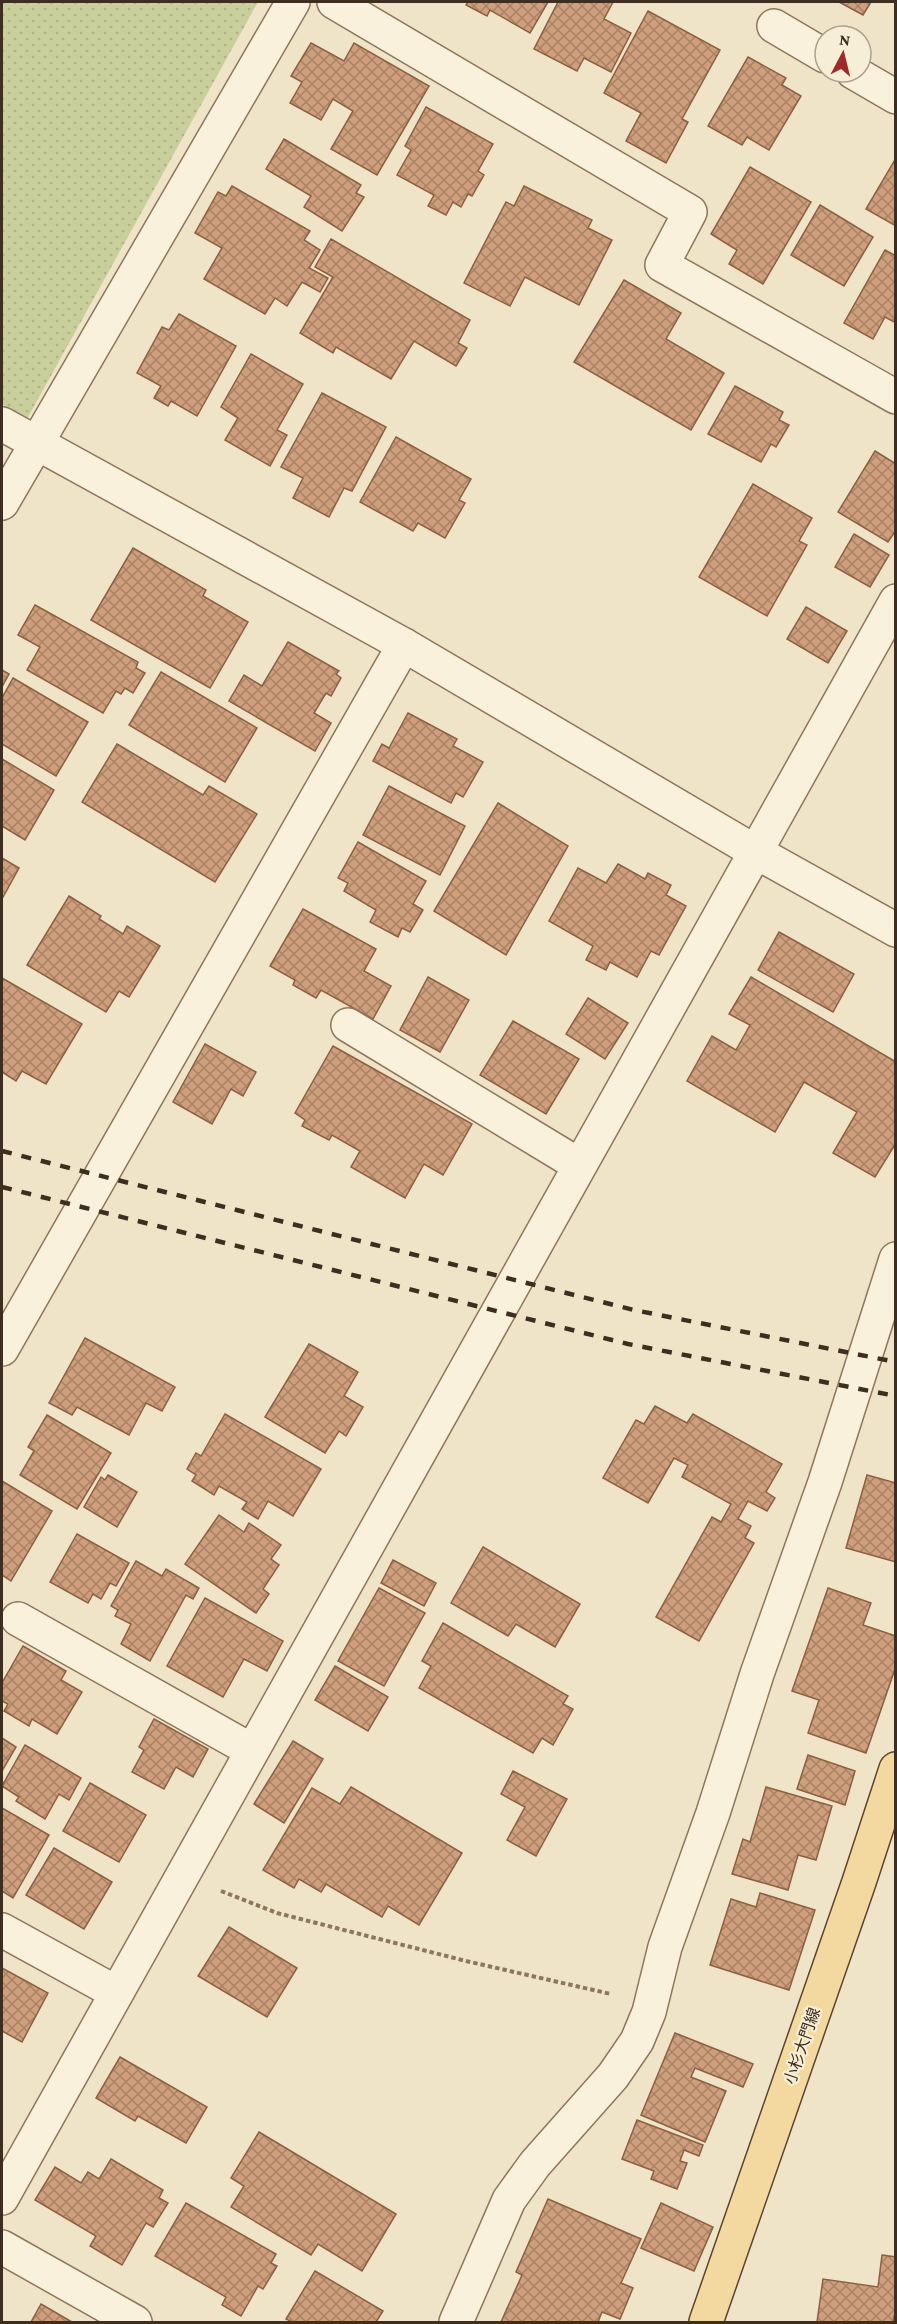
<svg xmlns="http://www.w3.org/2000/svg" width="897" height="2324" font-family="'Crimson Pro','Noto Sans JP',serif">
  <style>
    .park { fill: url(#park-dots) }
    .building { fill: url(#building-cross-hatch); stroke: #8d5f41; stroke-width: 1.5 }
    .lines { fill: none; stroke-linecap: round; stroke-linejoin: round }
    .minor-casing { stroke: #8d765c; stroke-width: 36 }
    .major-casing { stroke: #5b4430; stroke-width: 36 }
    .path { stroke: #8d765c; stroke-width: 4; stroke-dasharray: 4.5 3; stroke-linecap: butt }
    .minor { stroke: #faf1dc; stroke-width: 33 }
    .major { stroke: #f3d9a0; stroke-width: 33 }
    .rail { stroke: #3d2e20; stroke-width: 4.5; stroke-dasharray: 10 10; stroke-linecap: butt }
    .labels { text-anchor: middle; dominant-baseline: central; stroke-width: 4.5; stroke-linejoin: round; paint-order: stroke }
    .street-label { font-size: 16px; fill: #3d2e20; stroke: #f7eed8 }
  </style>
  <defs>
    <pattern id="park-dots" width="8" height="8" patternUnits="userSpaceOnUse" patternTransform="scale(1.5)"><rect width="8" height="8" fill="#c9cf9b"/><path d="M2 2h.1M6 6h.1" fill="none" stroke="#aeb285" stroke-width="1.8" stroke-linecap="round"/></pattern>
    <pattern id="building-cross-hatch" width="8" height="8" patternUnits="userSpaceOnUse" patternTransform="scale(1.5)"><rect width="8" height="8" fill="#cf9f7d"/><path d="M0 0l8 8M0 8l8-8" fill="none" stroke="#a98266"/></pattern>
  </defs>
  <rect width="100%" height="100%" fill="#f0e4c8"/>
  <path class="park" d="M 2,2 L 258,2 L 27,419 L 2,404 Z"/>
  <g class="building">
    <path d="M 468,2 L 548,2 L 530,33 L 490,10 L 487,16 L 466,5 Z"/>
    <path d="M 558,2 L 613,2 L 604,19 L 631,33 L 611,72 L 584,58 L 577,71 L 534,49 Z"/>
    <path d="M 839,2 L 871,2 L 863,15 Z"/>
    <path d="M 648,11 L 720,50 L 682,119 L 688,122 L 666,163 L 626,141 L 641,113 L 604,93 Z"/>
    <path d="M 311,43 L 344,61 L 354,43 L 429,86 L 377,175 L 331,149 L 353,111 L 333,99 L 321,120 L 290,103 L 302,82 L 291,76 Z"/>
    <path d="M 748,57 L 786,78 L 782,85 L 801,96 L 769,150 L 747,137 L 742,145 L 708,126 Z"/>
    <path d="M 426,107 L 493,144 L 478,171 L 484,175 L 472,196 L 468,194 L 461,207 L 453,202 L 446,215 L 428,206 L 434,195 L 397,175 L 411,150 L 405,146 Z"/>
    <path d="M 284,139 L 361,185 L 356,193 L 364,197 L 342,231 L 304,207 L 311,196 L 266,169 Z"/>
    <path d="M 896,158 L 896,226 L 866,209 Z"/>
    <path d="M 750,167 L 811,202 L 763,284 L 729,264 L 737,250 L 711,234 Z"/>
    <path d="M 232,186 L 310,231 L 304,240 L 320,250 L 309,268 L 328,278 L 320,292 L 302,282 L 287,306 L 275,298 L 265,314 L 204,279 L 222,248 L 195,233 L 218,192 L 226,196 Z"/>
    <path d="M 524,186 L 592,220 L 588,228 L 612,240 L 579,305 L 525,277 L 510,306 L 464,283 L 506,202 L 514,206 Z"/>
    <path d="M 820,205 L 873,237 L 844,286 L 791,255 Z"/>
    <path d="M 331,239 L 470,320 L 458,343 L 467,348 L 456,366 L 414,341 L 391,379 L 336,347 L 333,353 L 300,333 L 333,277 L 315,267 Z"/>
    <path d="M 885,250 L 896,256 L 896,323 L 885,317 L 873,339 L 844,323 Z"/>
    <path d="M 624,280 L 681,313 L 666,339 L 724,373 L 691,430 L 574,362 Z"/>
    <path d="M 179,314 L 236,346 L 197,416 L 171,401 L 168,406 L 154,398 L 161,386 L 137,373 L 162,327 L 169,330 Z"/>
    <path d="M 251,354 L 303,384 L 277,430 L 287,435 L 270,466 L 225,440 L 238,418 L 221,407 Z"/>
    <path d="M 735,386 L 783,412 L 779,420 L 789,425 L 776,447 L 771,444 L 761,462 L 708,434 Z"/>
    <path d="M 322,393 L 386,427 L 352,491 L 344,488 L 329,517 L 293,498 L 303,478 L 281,467 Z"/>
    <path d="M 396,437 L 471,479 L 459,500 L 465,503 L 445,538 L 418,523 L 413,531 L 360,502 Z"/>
    <path d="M 875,451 L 896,464 L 896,530 L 888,542 L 838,512 Z"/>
    <path d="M 753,484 L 812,518 L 799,541 L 807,545 L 767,616 L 699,577 Z"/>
    <path d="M 854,534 L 889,555 L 870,587 L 835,567 Z"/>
    <path d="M 133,548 L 206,590 L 203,596 L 248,622 L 210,688 L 91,620 Z"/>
    <path d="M 35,605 L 138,662 L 136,668 L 145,673 L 133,693 L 125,688 L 121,694 L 116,691 L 103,713 L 27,670 L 40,647 L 18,635 Z"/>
    <path d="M 806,607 L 847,631 L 828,663 L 787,639 Z"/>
    <path d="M 288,642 L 339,671 L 336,674 L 341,678 L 331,696 L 326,693 L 314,713 L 331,723 L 315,751 L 229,701 L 244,675 L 262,686 Z"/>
    <path d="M 2,670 L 9,674 L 2,687 Z"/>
    <path d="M 161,672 L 257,728 L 225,782 L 129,725 Z"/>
    <path d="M 13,678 L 88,722 L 56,776 L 2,744 L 2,698 Z"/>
    <path d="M 408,713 L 457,739 L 453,746 L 483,762 L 463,797 L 456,793 L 451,803 L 373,761 L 382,744 L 389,748 Z"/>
    <path d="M 117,744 L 203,795 L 209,786 L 257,814 L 215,882 L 82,802 Z"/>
    <path d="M 2,759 L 54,790 L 25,840 L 2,826 Z"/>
    <path d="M 389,786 L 465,826 L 440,875 L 363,835 Z"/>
    <path d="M 498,803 L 568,846 L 506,955 L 434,911 Z"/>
    <path d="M 358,842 L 426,881 L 413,904 L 423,910 L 410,932 L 402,928 L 398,937 L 370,922 L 376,910 L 344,891 L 348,883 L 338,878 Z"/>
    <path d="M 2,858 L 19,868 L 2,899 Z"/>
    <path d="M 618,864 L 645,879 L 648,873 L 671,885 L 666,895 L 686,906 L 659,955 L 651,951 L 637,977 L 610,962 L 606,970 L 586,960 L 593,946 L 549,921 L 578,868 L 606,883 Z"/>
    <path d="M 69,896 L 101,916 L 99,919 L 123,934 L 127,926 L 160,946 L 129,997 L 119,991 L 106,1012 L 27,965 Z"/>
    <path d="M 303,909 L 376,949 L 364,971 L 391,986 L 373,1019 L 321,990 L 316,998 L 293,985 L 295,980 L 270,966 Z"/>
    <path d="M 779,932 L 854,974 L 833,1012 L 758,970 Z"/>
    <path d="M 428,977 L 469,1000 L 440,1052 L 400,1030 Z"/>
    <path d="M 751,977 L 896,1062 L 896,1143 L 875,1177 L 833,1153 L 857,1112 L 804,1082 L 775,1132 L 687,1081 L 712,1036 L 736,1050 L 750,1025 L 729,1014 Z"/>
    <path d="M 2,978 L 82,1024 L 46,1084 L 22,1071 L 16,1081 L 2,1072 Z"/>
    <path d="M 588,998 L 628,1023 L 605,1059 L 566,1034 Z"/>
    <path d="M 513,1021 L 579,1059 L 546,1114 L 480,1075 Z"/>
    <path d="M 205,1044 L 256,1072 L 243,1096 L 231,1089 L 212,1124 L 173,1102 Z"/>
    <path d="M 333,1046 L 472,1124 L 443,1175 L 424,1164 L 405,1198 L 351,1167 L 360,1151 L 332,1135 L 329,1140 L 302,1126 L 305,1120 L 295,1113 Z"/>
    <path d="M 85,1338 L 175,1387 L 162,1411 L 146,1403 L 129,1435 L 77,1407 L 72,1415 L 49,1403 Z"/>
    <path d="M 309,1344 L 358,1372 L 344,1396 L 363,1407 L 346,1436 L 339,1431 L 325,1453 L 265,1417 Z"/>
    <path d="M 655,1406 L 687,1423 L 693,1414 L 782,1464 L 766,1492 L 775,1498 L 767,1511 L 748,1501 L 738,1519 L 751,1526 L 745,1538 L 754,1543 L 699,1641 L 656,1617 L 712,1517 L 721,1522 L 731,1504 L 682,1477 L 688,1465 L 674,1458 L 648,1503 L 603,1478 L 636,1420 L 644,1424 Z"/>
    <path d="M 225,1414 L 321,1469 L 293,1516 L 268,1501 L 258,1519 L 242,1509 L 247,1502 L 219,1486 L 214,1495 L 192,1481 L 196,1475 L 187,1469 L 196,1453 L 201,1456 Z"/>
    <path d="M 47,1415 L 111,1453 L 77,1509 L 20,1475 L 34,1451 L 28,1447 Z"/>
    <path d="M 108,1475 L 137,1492 L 117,1527 L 84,1507 L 101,1477 L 105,1480 Z"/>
    <path d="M 867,1475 L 896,1483 L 896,1562 L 846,1548 Z"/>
    <path d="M 2,1481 L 52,1511 L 11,1581 L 2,1575 Z"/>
    <path d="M 219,1515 L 244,1532 L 249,1523 L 281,1545 L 271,1559 L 279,1565 L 263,1589 L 269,1594 L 256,1613 L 185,1564 Z"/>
    <path d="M 77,1534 L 129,1563 L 116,1586 L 110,1583 L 101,1599 L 93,1594 L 88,1603 L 50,1582 Z"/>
    <path d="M 483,1547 L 580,1604 L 555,1647 L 516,1624 L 508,1636 L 451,1603 Z"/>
    <path d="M 393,1560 L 436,1583 L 424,1606 L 381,1583 Z"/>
    <path d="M 136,1561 L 162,1576 L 166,1569 L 199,1588 L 193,1599 L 186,1595 L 150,1661 L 121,1644 L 131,1624 L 115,1616 L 118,1610 L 111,1606 Z"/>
    <path d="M 379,1588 L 425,1613 L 384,1686 L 338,1661 Z"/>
    <path d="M 828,1588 L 871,1603 L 863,1625 L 896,1636 L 896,1666 L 866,1753 L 808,1733 L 819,1700 L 792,1691 Z"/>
    <path d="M 205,1598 L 283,1641 L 267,1671 L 244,1659 L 223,1697 L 167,1666 Z"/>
    <path d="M 443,1623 L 568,1696 L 563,1704 L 573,1709 L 553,1745 L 542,1738 L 533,1753 L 419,1688 L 431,1666 L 422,1661 Z"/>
    <path d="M 23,1646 L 66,1671 L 61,1680 L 82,1692 L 57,1734 L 32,1719 L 29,1726 L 4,1711 L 8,1704 L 2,1701 L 2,1683 Z"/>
    <path d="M 335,1666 L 388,1697 L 368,1731 L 315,1700 Z"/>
    <path d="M 154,1719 L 208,1749 L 193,1777 L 176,1767 L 164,1789 L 132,1772 L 144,1750 L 139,1747 Z"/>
    <path d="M 2,1738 L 16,1747 L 2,1771 Z"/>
    <path d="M 293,1741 L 323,1759 L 284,1823 L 254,1804 Z"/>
    <path d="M 25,1745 L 81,1778 L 69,1800 L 59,1794 L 45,1819 L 16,1801 L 19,1797 L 2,1786 Z"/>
    <path d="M 808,1755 L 855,1771 L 845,1805 L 797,1789 Z"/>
    <path d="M 513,1771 L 567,1799 L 536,1856 L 507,1840 L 525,1807 L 501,1794 Z"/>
    <path d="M 90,1783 L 146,1815 L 119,1862 L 63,1831 Z"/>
    <path d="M 351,1787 L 462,1853 L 419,1925 L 388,1906 L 382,1917 L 326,1884 L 321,1892 L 299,1879 L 294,1888 L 263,1870 L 312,1788 L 340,1804 Z"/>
    <path d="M 766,1787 L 832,1806 L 816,1860 L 798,1855 L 788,1890 L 732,1874 L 743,1839 L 750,1842 Z"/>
    <path d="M 2,1808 L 49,1835 L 13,1898 L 2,1891 Z"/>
    <path d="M 54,1848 L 112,1882 L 84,1929 L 26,1895 Z"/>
    <path d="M 760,1893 L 815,1910 L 789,1990 L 710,1965 L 731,1899 L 756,1907 Z"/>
    <path d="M 229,1927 L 297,1968 L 267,2017 L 198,1976 Z"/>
    <path d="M 2,1968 L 48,1993 L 22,2042 L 2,2031 Z"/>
    <path d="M 675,2033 L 753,2064 L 743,2087 L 695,2068 L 691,2077 L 726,2091 L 705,2142 L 641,2115 Z"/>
    <path d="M 120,2057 L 207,2107 L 186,2143 L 138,2116 L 135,2121 L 96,2098 Z"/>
    <path d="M 637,2120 L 703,2145 L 699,2156 L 684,2150 L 680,2161 L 687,2163 L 677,2189 L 651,2179 L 654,2171 L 622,2159 Z"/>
    <path d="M 259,2132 L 396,2214 L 362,2271 L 318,2244 L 311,2255 L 231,2207 L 244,2186 L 231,2178 Z"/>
    <path d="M 111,2159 L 163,2190 L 159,2198 L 168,2203 L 153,2227 L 146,2223 L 122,2265 L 90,2246 L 96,2236 L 35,2200 L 55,2167 L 81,2183 L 88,2172 L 99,2179 Z"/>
    <path d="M 548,2199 L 641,2239 L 621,2283 L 633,2288 L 620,2319 L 602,2312 L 598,2322 L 501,2322 L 522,2275 L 516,2272 Z"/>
    <path d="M 186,2203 L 276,2254 L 271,2263 L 277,2266 L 263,2289 L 258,2286 L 241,2316 L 222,2305 L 226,2297 L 155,2256 Z"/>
    <path d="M 661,2203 L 713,2227 L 694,2271 L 641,2248 Z"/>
    <path d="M 882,2255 L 896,2257 L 896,2317 L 894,2316 L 893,2322 L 817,2322 L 823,2279 L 878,2287 Z"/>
    <path d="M 315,2271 L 383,2311 L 376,2322 L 292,2322 L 286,2319 Z"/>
    <path d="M 41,2304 L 72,2322 L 31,2322 Z"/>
  </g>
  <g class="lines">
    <g class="minor-casing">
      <g id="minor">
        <path d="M 334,2 L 690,212 L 662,265 L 896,397"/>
        <path d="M 774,26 L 825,56"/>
        <path d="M 853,72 L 896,97"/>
        <path d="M 2,424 L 404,645 L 754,851 L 896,930"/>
        <path d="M 2,503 L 293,2"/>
        <path d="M 348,1025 L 579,1165"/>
        <path d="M 2,1349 L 404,645"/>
        <path d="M 18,1619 L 251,1750"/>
        <path d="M 2,1930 L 115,1992"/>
        <path d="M 2,2198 L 896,601"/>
        <path d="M 2,2247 L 135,2322"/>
        <path d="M 456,2322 L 509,2200 L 535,2164 L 613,2076 L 637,2041 L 649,2012 L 665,1947 L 713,1813 L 757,1674 L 825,1482 L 896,1259"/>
      </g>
    </g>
    <g class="major-casing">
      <path id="major" d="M 706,2322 L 859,1882 L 896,1769"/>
    </g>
    <path class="path" d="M 221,1891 L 277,1913 L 466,1961 L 611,1994"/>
    <use href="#minor" class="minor"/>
    <use href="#major" class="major"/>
    <g class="rail">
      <path d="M 2,1151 L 634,1310 L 896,1362"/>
      <path d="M 2,1187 L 628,1344 L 896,1396"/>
    </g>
  </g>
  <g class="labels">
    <g class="street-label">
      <text transform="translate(802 2046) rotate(-71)">小杉大門線</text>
    </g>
  </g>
  <rect width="897" height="2324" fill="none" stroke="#3d2e20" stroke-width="6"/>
  <g transform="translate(843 54) rotate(7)"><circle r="28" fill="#f7eed8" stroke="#ada18e" stroke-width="1.5"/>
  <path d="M0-4.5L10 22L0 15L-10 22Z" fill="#9e2a2b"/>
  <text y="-9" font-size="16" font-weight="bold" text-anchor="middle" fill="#3d2e20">N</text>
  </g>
</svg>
